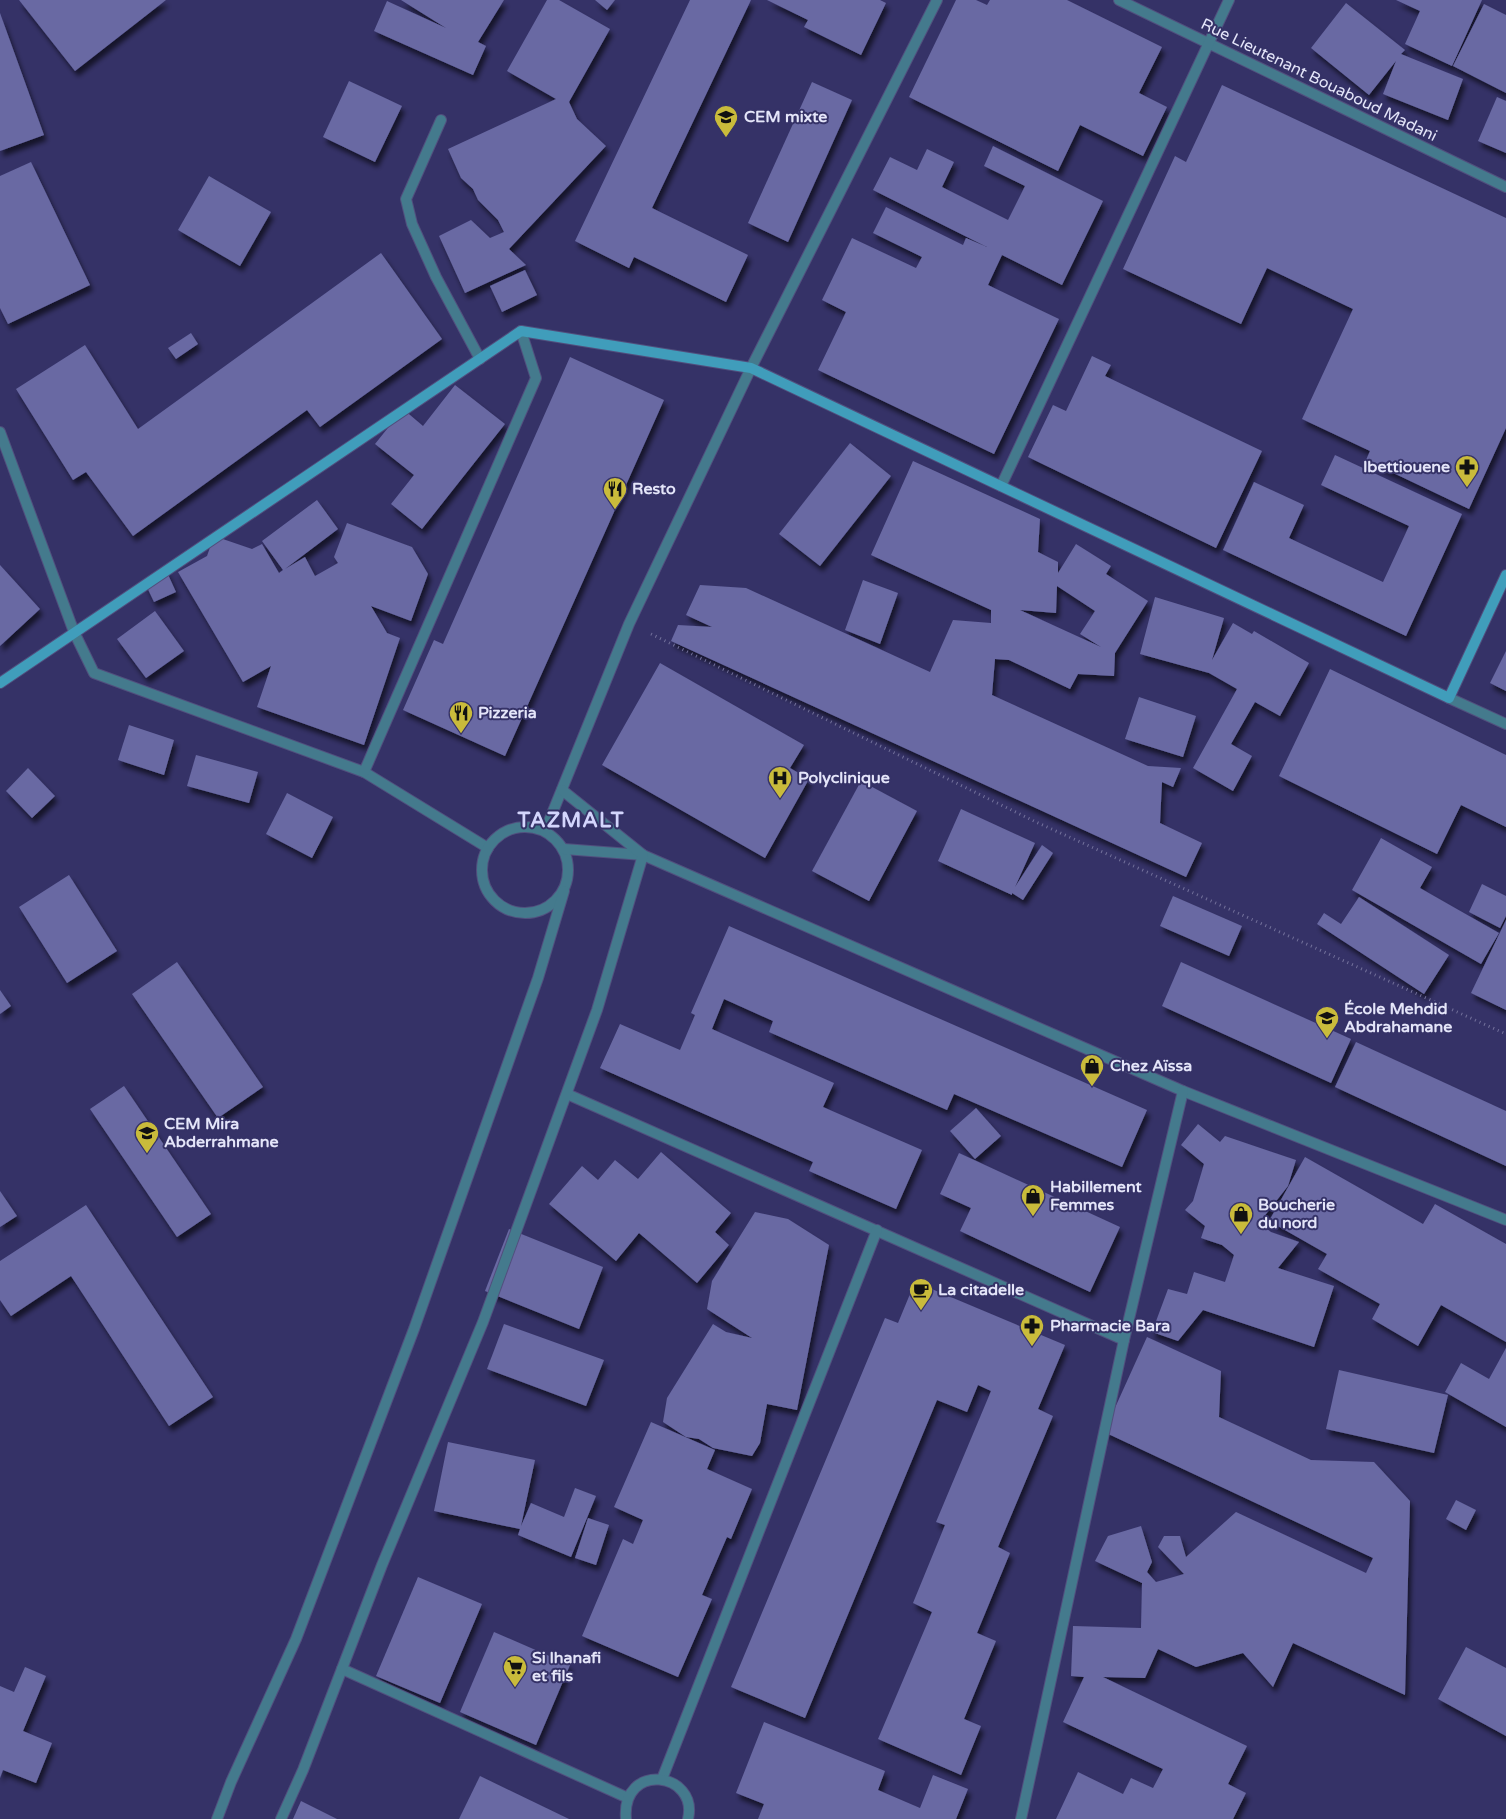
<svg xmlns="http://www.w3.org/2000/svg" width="1506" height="1819" font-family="'Varela Round',sans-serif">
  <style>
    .building { fill: #6969a3; fill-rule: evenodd; filter: url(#shadow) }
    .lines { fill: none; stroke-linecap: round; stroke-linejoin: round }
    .minor-casing { stroke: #514f7e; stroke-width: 12 }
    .secondary-casing { stroke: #514f7e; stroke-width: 12 }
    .path { stroke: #74729c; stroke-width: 3; stroke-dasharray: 1 4; stroke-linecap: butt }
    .minor { stroke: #447a8d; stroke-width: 10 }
    .secondary { stroke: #409dbb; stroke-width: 10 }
    .labels { text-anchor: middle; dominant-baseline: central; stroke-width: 4; stroke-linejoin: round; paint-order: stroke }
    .street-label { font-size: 16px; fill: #e4e5f9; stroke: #353267 }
    .poi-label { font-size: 16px; font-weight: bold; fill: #e4e5f9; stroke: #353267; text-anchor: start }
    .district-label { font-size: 21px; font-weight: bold; letter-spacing: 1px; fill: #d3d5fc; stroke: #353267 }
  </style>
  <defs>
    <filter id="shadow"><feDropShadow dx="3" dy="5.5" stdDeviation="2.5" flood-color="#0009"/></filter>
  </defs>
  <rect width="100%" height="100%" fill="#353267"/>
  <g class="building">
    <path d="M 19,0 L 166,0 L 75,71 Z"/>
    <path d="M 401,0 L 504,0 L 478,42 L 486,46 L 473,75 L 374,31 L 387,1 L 446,28 Z"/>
    <path d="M 547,0 L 559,0 L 610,29 L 569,102 L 577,119 L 606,146 L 509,249 L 526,265 L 465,293 L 439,236 L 471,220 L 490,238 L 504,232 L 498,220 L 478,200 L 473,189 L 461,178 L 448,149 L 556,99 L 507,71 Z"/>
    <path d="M 595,0 L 615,0 L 607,10 Z"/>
    <path d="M 690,0 L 751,0 L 652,208 L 748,255 L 726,302 L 634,257 L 629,268 L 575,241 Z"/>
    <path d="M 767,0 L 880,0 L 886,3 L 861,55 L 804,27 L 808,20 Z"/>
    <path d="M 956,0 L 976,0 L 987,5 L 990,0 L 1067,0 L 1162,47 L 1139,93 L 1167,107 L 1143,156 L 1080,125 L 1058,171 L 909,97 Z"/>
    <path d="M 1396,0 L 1482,0 L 1452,66 L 1405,44 L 1420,11 Z"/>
    <path d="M 1346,3 L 1405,50 L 1401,54 L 1463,79 L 1448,120 L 1383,94 L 1396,61 L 1369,95 L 1311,48 Z"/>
    <path d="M 1484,4 L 1506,15 L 1506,93 L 1453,66 Z"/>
    <path d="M 0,13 L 44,135 L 0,151 Z"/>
    <path d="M 349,81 L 402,106 L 375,162 L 323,137 Z"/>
    <path d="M 812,82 L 852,100 L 788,242 L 748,223 Z"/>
    <path d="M 1222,85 L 1506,218 L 1506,428 L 1469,509 L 1366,460 L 1370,451 L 1302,419 L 1353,309 L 1267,268 L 1241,324 L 1123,269 L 1175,156 L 1186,162 Z"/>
    <path d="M 1497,97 L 1506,101 L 1506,153 L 1478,141 Z"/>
    <path d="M 993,146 L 1103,201 L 1062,285 L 1002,255 L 988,285 L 1059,319 L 994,454 L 818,370 L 846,312 L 822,300 L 852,238 L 916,268 L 922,257 L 873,233 L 886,207 L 963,245 L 966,238 L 987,247 L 873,190 L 890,157 L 917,170 L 927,149 L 954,162 L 942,187 L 1008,220 L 1025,186 L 984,166 Z"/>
    <path d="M 31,162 L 90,285 L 8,324 L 0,308 L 0,176 Z"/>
    <path d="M 209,176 L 271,212 L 240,266 L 178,230 Z"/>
    <path d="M 381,253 L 442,339 L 320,427 L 307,410 L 133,536 L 86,472 L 73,480 L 16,389 L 85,345 L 138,429 Z"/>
    <path d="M 525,270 L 537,295 L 502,312 L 490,286 Z"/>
    <path d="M 191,333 L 198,344 L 176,359 L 168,348 Z"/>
    <path d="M 1092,356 L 1111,365 L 1105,376 L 1262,451 L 1216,548 L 1028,457 L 1053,405 L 1066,411 Z"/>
    <path d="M 570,357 L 664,400 L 505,756 L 403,710 L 434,640 L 443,644 Z"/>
    <path d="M 455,385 L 505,424 L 422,529 L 391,504 L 414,475 L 375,444 L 403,409 L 423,426 Z"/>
    <path d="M 850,443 L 891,476 L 820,566 L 779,534 Z"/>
    <path d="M 1335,455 L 1462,514 L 1406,636 L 1223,550 L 1254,482 L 1304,505 L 1289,538 L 1383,582 L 1409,526 L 1321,485 Z"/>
    <path d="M 913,461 L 1040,519 L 1038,552 L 1058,562 L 1058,573 L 1076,544 L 1111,566 L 1106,574 L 1148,601 L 1115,653 L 1114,676 L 1078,674 L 1070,689 L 1009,660 L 995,659 L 992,695 L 1148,766 L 1181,768 L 1173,787 L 1162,782 L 1160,823 L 1202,843 L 1186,877 L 671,641 L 678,625 L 712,627 L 686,615 L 700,585 L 746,588 L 930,672 L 953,620 L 991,623 L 991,610 L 871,555 ZM 1057,586 L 1095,611 L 1080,634 L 1101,647 L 1020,610 L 1056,613 Z"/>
    <path d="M 317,500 L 338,529 L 285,569 L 305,557 L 315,576 L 338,563 L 334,557 L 347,523 L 412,547 L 428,574 L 411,621 L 371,606 L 387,633 L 400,638 L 364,745 L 257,707 L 271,666 L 243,682 L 178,572 L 207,556 L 214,536 L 252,549 L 262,544 L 279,573 L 283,570 L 262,541 Z"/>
    <path d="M 0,565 L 40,609 L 0,646 Z"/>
    <path d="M 166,570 L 176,592 L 154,602 L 144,581 Z"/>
    <path d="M 863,580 L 898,593 L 880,644 L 845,630 Z"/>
    <path d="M 1155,597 L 1224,618 L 1212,660 L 1233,623 L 1252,634 L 1254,631 L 1309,663 L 1280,716 L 1255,702 L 1231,744 L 1252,756 L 1233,791 L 1193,768 L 1237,689 L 1209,673 L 1140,654 Z"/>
    <path d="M 155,611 L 184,651 L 146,678 L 117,639 Z"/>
    <path d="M 1506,651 L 1506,691 L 1490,683 Z"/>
    <path d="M 660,663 L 804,745 L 790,768 L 809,779 L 765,858 L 602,765 Z"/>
    <path d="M 1330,669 L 1506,755 L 1506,827 L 1461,805 L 1437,854 L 1279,776 Z"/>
    <path d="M 1139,697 L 1196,716 L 1183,757 L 1125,739 Z"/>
    <path d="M 129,725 L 174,740 L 164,775 L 118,760 Z"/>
    <path d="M 196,755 L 258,772 L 249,803 L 187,786 Z"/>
    <path d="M 28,768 L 55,796 L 32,818 L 6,791 Z"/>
    <path d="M 861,781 L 917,811 L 869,901 L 812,871 Z"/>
    <path d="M 287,793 L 333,817 L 312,858 L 266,834 Z"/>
    <path d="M 961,809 L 1035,843 L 1015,887 L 1042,845 L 1053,853 L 1023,900 L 1012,893 L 1012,895 L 938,861 Z"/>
    <path d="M 1381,838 L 1432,867 L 1420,888 L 1499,933 L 1481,964 L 1352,890 Z"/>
    <path d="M 69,875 L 117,951 L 67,983 L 19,907 Z"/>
    <path d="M 1482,884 L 1506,896 L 1506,916 L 1500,928 L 1469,912 Z"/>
    <path d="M 1173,896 L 1242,926 L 1229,956 L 1160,926 Z"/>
    <path d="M 1359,897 L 1449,955 L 1424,994 L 1317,924 L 1324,913 L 1341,924 Z"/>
    <path d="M 1506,920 L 1506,1010 L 1471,993 Z"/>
    <path d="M 729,926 L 1147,1110 L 1122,1167 L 954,1094 L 947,1110 L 769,1032 L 773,1021 L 724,999 L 712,1029 L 834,1083 L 823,1107 L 922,1150 L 896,1209 L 809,1171 L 813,1162 L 600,1068 L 620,1024 L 680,1050 L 695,1015 L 691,1013 Z"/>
    <path d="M 177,962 L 263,1087 L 218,1118 L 132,994 Z"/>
    <path d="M 1181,962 L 1351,1039 L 1331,1083 L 1162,1006 Z"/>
    <path d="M 0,990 L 11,1006 L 0,1014 Z"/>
    <path d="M 1356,1042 L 1506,1111 L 1506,1166 L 1335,1087 Z"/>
    <path d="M 124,1086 L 211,1214 L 177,1237 L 90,1109 Z"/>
    <path d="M 976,1108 L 1001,1136 L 975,1159 L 950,1131 Z"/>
    <path d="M 1198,1124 L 1220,1142 L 1225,1136 L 1296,1160 L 1288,1186 L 1259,1223 L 1271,1232 L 1299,1242 L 1278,1268 L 1334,1286 L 1314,1347 L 1203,1310 L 1178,1341 L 1152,1332 L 1168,1289 L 1187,1294 L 1194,1272 L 1225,1282 L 1234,1255 L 1222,1245 L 1201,1238 L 1205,1226 L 1185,1210 L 1193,1201 L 1204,1164 L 1181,1145 Z"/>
    <path d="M 661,1152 L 731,1213 L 715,1232 L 729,1245 L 697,1283 L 639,1233 L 616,1261 L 549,1204 L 582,1166 L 598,1180 L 615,1160 L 638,1179 Z"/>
    <path d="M 959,1153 L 1120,1227 L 1090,1292 L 960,1231 L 971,1208 L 940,1194 Z"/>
    <path d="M 1305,1157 L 1423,1224 L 1435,1204 L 1506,1244 L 1506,1342 L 1441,1305 L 1418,1346 L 1372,1319 L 1380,1304 L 1318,1269 L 1327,1254 L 1269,1221 Z"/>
    <path d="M 0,1191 L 17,1216 L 0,1227 Z"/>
    <path d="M 86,1205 L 213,1397 L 169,1426 L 71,1276 L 11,1316 L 0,1300 L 0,1261 Z"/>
    <path d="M 755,1212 L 788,1219 L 829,1245 L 797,1410 L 767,1404 L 760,1443 L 752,1456 L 713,1448 L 699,1439 L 686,1437 L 663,1422 L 667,1398 L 713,1324 L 726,1332 L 752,1338 L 707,1309 L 712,1281 Z"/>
    <path d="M 509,1229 L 603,1267 L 579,1329 L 485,1291 Z"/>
    <path d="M 915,1282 L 1065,1345 L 1038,1409 L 1053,1416 L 998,1547 L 1010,1553 L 977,1633 L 996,1641 L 964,1719 L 981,1726 L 961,1775 L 878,1739 L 932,1612 L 913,1603 L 945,1525 L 936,1522 L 991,1391 L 978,1385 L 967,1412 L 937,1400 L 805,1718 L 731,1687 L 885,1318 L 898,1323 Z"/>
    <path d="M 504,1324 L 604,1360 L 586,1406 L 487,1369 Z"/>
    <path d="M 1147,1337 L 1221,1371 L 1219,1417 L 1311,1460 L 1374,1462 L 1410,1501 L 1405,1695 L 1293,1643 L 1273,1687 L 1243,1653 L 1196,1667 L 1158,1649 L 1145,1678 L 1103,1677 L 1247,1746 L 1228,1784 L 1246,1793 L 1233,1819 L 1056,1819 L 1078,1772 L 1123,1794 L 1131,1778 L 1153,1788 L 1163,1769 L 1063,1722 L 1084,1677 L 1071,1676 L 1073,1626 L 1141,1628 L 1142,1583 L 1095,1561 L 1108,1536 L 1141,1526 L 1152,1562 L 1147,1572 L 1156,1582 L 1184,1574 L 1158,1547 L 1164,1536 L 1180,1536 L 1186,1557 L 1236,1512 L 1366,1573 L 1373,1558 L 1104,1432 Z"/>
    <path d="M 1506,1348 L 1506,1427 L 1445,1392 L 1461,1363 L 1489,1379 Z"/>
    <path d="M 1339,1370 L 1448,1395 L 1434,1453 L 1326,1429 Z"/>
    <path d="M 651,1422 L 715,1450 L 707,1469 L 752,1489 L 731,1539 L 727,1537 L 702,1595 L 712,1599 L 678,1677 L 582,1636 L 623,1539 L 633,1544 L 643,1520 L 614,1507 Z"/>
    <path d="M 448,1442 L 535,1460 L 521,1526 L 531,1503 L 564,1517 L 575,1488 L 596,1496 L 571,1557 L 518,1535 L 520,1529 L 434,1511 Z"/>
    <path d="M 1456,1500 L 1476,1510 L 1466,1530 L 1446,1519 Z"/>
    <path d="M 588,1518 L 609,1525 L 596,1565 L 575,1558 Z"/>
    <path d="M 418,1577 L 482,1604 L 440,1703 L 376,1676 Z"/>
    <path d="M 494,1632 L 570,1665 L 536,1745 L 460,1712 Z"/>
    <path d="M 1466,1647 L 1506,1668 L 1506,1736 L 1438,1699 Z"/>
    <path d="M 25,1667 L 46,1676 L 23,1731 L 52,1743 L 36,1783 L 3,1770 L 0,1778 L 0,1686 L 14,1692 Z"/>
    <path d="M 764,1722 L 885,1771 L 878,1790 L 920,1808 L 933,1775 L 968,1789 L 956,1819 L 758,1819 L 764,1804 L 736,1793 Z"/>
    <path d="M 480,1776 L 569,1819 L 459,1819 Z"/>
    <path d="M 301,1801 L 337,1819 L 293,1819 Z"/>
  </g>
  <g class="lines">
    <g class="minor-casing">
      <g id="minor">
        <path d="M 1119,0 L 1506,187"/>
        <path d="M 441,120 L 406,199 L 412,224 L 436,277 L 480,359"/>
        <path d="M 0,432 L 74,632 L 94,673 L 364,772 L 488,848"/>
        <path d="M 1001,486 L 1229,0"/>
        <path d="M 1449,698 L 1506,724"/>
        <path d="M 364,772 L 536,378 L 521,331"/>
        <circle cx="525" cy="870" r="43"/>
        <path d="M 545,831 L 629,624 L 751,368 L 937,0"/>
        <path d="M 564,849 L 643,855 L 1183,1091 L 1506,1220"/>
        <path d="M 567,1094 L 1124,1340"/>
        <path d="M 342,1669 L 628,1798"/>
        <path d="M 662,1779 L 877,1230"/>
        <path d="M 217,1819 L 231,1782 L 296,1639 L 414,1329 L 538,978 L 564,891"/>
        <path d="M 281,1819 L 303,1770 L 382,1565 L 483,1322 L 597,1010 L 643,855 L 562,790"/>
        <path d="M 626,1819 C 621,1761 699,1772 688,1819"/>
        <path d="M 1021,1819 L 1124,1340 L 1183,1091"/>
      </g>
    </g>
    <g class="secondary-casing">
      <path id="secondary" d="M 0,683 L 521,331 L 751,368 L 1449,698 L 1506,575"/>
    </g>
    <path class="path" d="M 651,634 L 1036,822 L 1506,1034"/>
    <use href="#minor" class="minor"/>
    <use href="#secondary" class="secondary"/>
  </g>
  <defs>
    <g id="school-pin" transform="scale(1.25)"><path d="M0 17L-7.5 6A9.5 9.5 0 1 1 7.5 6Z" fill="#c9bb3b" stroke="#353267"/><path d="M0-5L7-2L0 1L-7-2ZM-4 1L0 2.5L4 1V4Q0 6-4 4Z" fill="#111"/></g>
    <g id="pharmacy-pin" transform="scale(1.25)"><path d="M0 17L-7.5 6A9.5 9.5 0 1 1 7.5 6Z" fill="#c9bb3b" stroke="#353267"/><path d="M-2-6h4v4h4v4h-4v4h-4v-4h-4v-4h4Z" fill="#111"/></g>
    <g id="restaurant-pin" transform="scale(1.25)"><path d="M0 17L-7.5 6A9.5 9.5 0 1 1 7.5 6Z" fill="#c9bb3b" stroke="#353267"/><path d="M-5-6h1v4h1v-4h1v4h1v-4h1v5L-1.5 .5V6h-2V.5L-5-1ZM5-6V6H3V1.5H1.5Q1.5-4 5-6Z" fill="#111"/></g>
    <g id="hospital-pin" transform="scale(1.25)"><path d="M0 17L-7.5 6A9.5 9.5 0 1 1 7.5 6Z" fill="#c9bb3b" stroke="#353267"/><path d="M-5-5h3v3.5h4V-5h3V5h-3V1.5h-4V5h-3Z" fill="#111"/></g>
    <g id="shop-pin" transform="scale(1.25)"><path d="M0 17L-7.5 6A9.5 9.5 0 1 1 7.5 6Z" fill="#c9bb3b" stroke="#353267"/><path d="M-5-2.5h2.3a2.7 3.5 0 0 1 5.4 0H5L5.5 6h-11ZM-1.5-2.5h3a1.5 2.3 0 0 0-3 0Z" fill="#111"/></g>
    <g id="cafe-pin" transform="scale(1.25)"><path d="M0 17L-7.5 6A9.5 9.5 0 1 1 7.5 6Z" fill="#c9bb3b" stroke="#353267"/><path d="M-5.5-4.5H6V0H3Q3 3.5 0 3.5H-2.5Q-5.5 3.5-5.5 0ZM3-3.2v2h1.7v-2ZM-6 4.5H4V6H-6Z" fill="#111"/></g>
    <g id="supermarket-pin" transform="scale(1.25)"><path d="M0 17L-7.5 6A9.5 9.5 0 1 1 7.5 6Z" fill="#c9bb3b" stroke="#353267"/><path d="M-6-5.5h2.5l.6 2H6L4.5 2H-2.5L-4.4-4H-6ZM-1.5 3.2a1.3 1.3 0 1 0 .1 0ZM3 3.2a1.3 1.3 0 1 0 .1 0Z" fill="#111"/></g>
  </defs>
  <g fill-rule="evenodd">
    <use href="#school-pin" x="726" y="117"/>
    <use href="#pharmacy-pin" x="1467" y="467"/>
    <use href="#restaurant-pin" x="615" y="489"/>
    <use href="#restaurant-pin" x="461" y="713"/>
    <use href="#hospital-pin" x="780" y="778"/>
    <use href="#school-pin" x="1327" y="1018"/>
    <use href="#shop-pin" x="1092" y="1066"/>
    <use href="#school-pin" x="147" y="1133"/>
    <use href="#shop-pin" x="1033" y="1196"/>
    <use href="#shop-pin" x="1241" y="1214"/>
    <use href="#cafe-pin" x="921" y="1290"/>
    <use href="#pharmacy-pin" x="1032" y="1326"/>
    <use href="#supermarket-pin" x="515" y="1667"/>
  </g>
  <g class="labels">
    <g class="street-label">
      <text transform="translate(1319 80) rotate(26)">Rue Lieutenant Bouaboud Madani</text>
    </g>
    <g class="poi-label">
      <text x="744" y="117">CEM mixte</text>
      <text x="1450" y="467" text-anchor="end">Ibettiouene</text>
      <text x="632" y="489">Resto</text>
      <text x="478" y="713">Pizzeria</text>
      <text x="798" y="778">Polyclinique</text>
      <text x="1344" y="1009">École Mehdid<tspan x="1344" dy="18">Abdrahamane</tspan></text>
      <text x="1110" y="1066">Chez Aïssa</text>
      <text x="164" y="1124">CEM Mira<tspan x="164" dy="18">Abderrahmane</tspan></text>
      <text x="1050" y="1187">Habillement<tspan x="1050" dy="18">Femmes</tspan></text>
      <text x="1258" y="1205">Boucherie<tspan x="1258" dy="18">du nord</tspan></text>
      <text x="938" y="1290">La citadelle</text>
      <text x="1050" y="1326">Pharmacie Bara</text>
      <text x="532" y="1658">Si lhanafi<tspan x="532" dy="18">et fils</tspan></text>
    </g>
    <g class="district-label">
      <text x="571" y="820">TAZMALT</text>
    </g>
  </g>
</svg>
